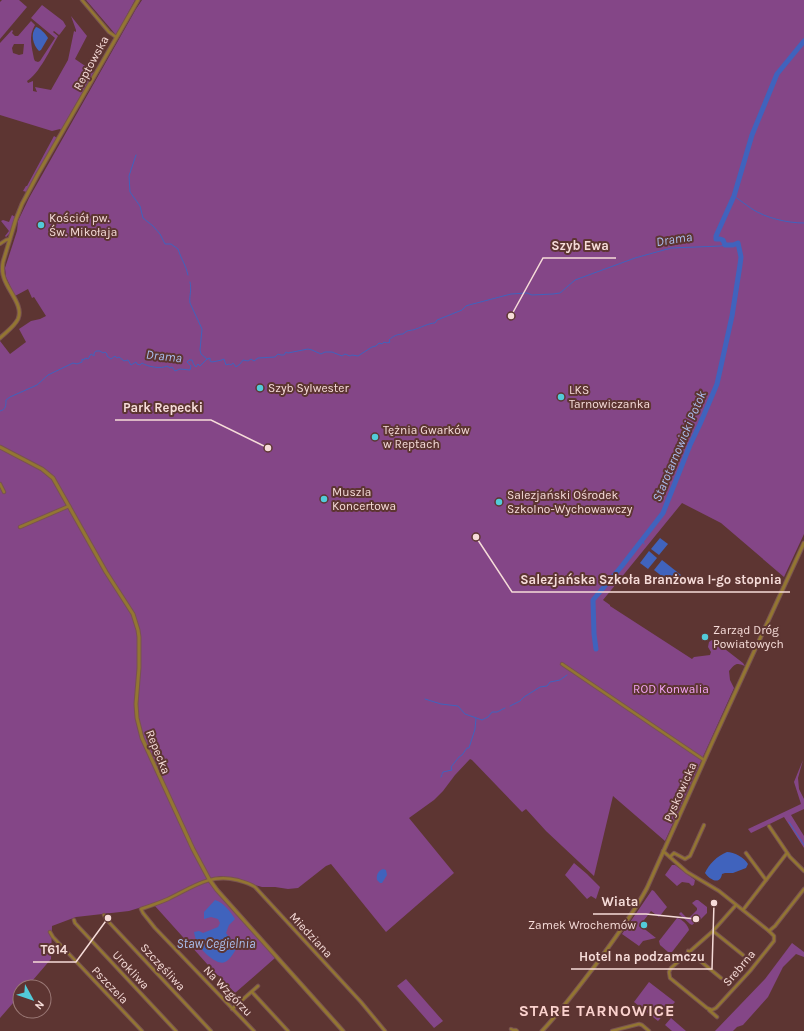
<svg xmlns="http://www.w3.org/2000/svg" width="804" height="1031" font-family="Karla,sans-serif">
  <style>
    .green { fill: #844687; fill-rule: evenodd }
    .water { fill: #4063bd }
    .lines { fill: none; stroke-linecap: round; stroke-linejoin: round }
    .stream { stroke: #4063bd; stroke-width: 1 }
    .river { stroke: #4063bd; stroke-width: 5 }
    .minor-casing { stroke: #795350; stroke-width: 4.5 }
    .tertiary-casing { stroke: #795350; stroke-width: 5 }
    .minor { stroke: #937632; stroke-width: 2.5 }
    .tertiary { stroke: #937632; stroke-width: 3 }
    .poi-dot { fill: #52cbd9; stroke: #5d3532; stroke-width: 1.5 }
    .labels { text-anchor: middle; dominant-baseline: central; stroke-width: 4; stroke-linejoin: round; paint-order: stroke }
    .street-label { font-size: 12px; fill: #f6dcd9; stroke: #5d3532 }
    .poi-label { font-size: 12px; fill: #f6dcd9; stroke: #5d3532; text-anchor: start }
    .park-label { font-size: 12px; fill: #f5a5f7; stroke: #5d3532 }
    .water-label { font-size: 13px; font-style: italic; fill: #aabfee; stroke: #5d3532 }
    .district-label { font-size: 16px; font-weight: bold; letter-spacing: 1px; fill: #fbd2ce; stroke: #5d3532 }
    .leader { fill: none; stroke: #f6dcd9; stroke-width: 1.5 }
    .callout-dot { fill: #f6dcd9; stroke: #5d3532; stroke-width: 1.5 }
    .callout-label { font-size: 13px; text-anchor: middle; font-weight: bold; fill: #f6dcd9; stroke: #5d3532; stroke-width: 4; stroke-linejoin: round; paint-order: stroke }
  </style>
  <rect width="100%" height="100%" fill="#5d3532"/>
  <g class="green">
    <path d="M 2,0 L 19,0 L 27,7 L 0,39 L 0,2 Z"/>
    <path d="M 86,0 L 135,0 L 116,35 Z"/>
    <path d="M 142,0 L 804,0 L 804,534 L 784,577 L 721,523 L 682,503 L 603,600 L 610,605 L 610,606 L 692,659 L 694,657 L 710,655 L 711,652 L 708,647 L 709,642 L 712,640 L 721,646 L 743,663 L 745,666 C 736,662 735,664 729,671 L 730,680 L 734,688 L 665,841 L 613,796 L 594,876 L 546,831 L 526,809 L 522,812 L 472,760 L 470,759 L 455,775 L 443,791 L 434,800 L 409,818 L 454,873 L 386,932 L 331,864 L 326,866 L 298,888 L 288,889 L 275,887 L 262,887 L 222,876 L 206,879 L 275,958 L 235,993 L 218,975 L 217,975 L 155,906 L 157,906 L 155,903 L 129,911 L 76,917 L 52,926 L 51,959 L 27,987 L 20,987 L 20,995 L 0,1018 L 0,341 L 10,354 L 26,342 L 19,329 L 31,321 L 40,319 L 46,316 L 34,297 L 32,298 L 28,289 L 15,296 L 6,277 L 5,268 L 17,231 L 18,221 L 29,198 L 136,9 Z"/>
    <path d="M 42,5 L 63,21 L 66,26 L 60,34 L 59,35 L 54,31 L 53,32 L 58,36 C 51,48 39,74 27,81 L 28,83 L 33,81 L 33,91 L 37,92 L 35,87 L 51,90 L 68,60 L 74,31 L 76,32 L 76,30 L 71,16 L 87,36 L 75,59 L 94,72 L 61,130 L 60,129 L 52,131 L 0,115 L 0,43 L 12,30 L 13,31 L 12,33 L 15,36 L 18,36 L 31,21 L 35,25 C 28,36 32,47 34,59 L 35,61 L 38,62 L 40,61 L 55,38 L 31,18 ZM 14,44 L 24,44 L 23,54 L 19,55 L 13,53 L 12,48 Z"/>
    <path d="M 54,136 L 57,138 C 48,156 36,173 27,192 L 23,191 L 26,186 L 27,186 Z"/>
    <path d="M 12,215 L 15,217 L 11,232 L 6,237 L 5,236 L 9,231 L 1,221 L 3,220 L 9,222 Z"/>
    <path d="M 803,760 L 798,778 L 799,789 L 804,799 L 804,809 L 791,815 L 804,836 L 804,848 L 784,817 L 751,833 L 748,829 L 801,804 L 794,782 Z"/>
    <path d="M 574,863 L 587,874 L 600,887 L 596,899 L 591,896 L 587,899 L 565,875 Z"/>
    <path d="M 672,865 L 675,865 L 695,880 L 694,885 L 692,886 L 689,883 L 682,882 L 677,886 L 665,875 Z"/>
    <path d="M 652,890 L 654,891 L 667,907 L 659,917 L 651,911 L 641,924 L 640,923 L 639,926 L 641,928 L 642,927 L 656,938 L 643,941 L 639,946 L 622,934 Z"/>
    <path d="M 696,900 L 698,900 L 707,907 L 707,913 L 699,921 L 698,920 L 692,925 L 690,924 L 679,914 L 681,912 L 687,918 L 689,918 L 697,910 L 697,908 L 692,903 Z"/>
    <path d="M 677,918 C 682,919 688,925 689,930 L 672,952 L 668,952 L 660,945 L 659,941 Z"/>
    <path d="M 792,943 L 804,952 L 804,957 L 796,954 L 783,967 L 768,997 L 743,1025 L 737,1027 L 733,1031 L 715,1031 L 765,979 Z"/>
    <path d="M 406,979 L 443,1021 L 434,1028 L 397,986 Z"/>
    <path d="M 649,982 L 675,1002 L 658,1021 L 634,1002 Z"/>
    <path d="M 671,1018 L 686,1031 L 672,1031 L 665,1025 Z"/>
  </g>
  <g class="water">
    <path d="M 36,27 C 40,28 46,34 48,38 L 41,50 L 39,51 C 33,45 30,34 36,27 Z"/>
    <path d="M 660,538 L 668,544 L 659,555 L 651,549 Z"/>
    <path d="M 649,551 L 657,558 L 648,569 L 640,563 Z"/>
    <path d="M 662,560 L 681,575 L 673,585 L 654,570 Z"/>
    <path d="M 727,852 C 734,852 744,857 748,864 L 746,868 L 733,873 L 725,873 L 722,874 C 720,886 709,879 705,873 C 709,864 717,856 727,852 Z"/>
    <path d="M 383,869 L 386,870 L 387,875 L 382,883 L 380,883 L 377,880 C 376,875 378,871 383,869 Z"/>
    <path d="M 215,900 C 224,903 230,911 235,919 L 229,925 L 226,933 C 229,938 235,942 237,948 C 234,952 230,960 225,962 C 218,966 203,952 200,947 C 196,942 195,937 194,932 L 199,931 L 203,933 L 218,927 L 220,923 L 218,919 L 211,917 L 204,919 L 204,912 Z"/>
  </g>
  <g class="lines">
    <g class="stream">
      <path d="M 136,155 L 129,176 L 130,192 L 140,206 L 143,218 L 153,226 L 160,234 L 165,244 L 171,244 L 178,249 C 181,259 186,265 188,275"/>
      <path d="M 734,196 C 740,200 746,205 752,209 C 766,218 787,223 804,223"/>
      <path d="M 190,282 C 192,290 189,296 190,303 L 202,329 L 200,350 L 201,354 L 207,359"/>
      <path d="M 413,330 C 420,328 429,323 435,323 L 437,320 L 462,310 L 466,306 L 469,305 L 511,294 L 527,293 L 532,295 L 553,294 L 560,293 L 575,280 L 635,258 L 671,248 L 721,246 L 725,245"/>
      <path d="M 0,411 C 6,410 6,405 6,400 L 10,397 L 37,385 L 48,375 L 73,363 L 77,364 L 82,362 L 82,359 L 84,360 L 85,358 L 88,359 L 91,354 L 94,356 L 94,353 L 96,351 L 100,351 L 103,353 L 105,352 L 107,354 L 107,356 L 111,359 L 115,356 L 117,358 L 119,357 L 124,361 L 128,360 L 131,365 L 136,362 L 137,364 L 140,365 L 142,363 C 148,367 161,369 167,366 L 170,368 L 172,367 L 175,371 L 180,369 L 190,370 L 191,366 L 187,362 L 189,360 L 192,360 L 194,365 L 196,367 L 198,364 L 200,366 L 207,359 L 210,358 L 210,361 L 212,362 C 216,361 220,361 224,359 L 226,365 L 229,364 L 231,365 L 233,363 L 236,367 L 240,364 L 243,360 L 248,361 L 251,359 L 254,361 L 258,358 L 275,357 L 278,354 L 281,355 L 284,355 L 286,352 L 288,353 L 308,349 L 312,350 L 321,354 L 325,352 L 332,352 L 342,356 L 345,354 L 350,356 L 352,355 L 358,356 L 372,347 L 376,346 L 379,343 L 382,344 L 384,342 L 387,343 L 390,342 L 389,340 C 393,336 398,334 403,334 L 407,331 L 412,330"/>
      <path d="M 643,538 L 644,544"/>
      <path d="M 425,699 L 441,704 L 458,706 L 465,714 L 482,720 L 488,717 L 492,712 L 497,712 L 505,708"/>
      <path d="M 510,706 L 520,701 L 524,697 L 540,687 L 547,686 L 550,682 L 560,680 L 567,675"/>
      <path d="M 442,774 L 443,772 L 452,770 L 451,767 L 459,757 L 462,755 L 467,748 L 469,748 L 475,729 L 476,718"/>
      <path d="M 441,777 L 442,775"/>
      <path d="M 789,822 L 804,845"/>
    </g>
    <path class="river" d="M 596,649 L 594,634 L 593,600 L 621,567 L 663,513 L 690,445 L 700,424 L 717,384 L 732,316 L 740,265 L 741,257 L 738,243 L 733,245 L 725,245 L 723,240 L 720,239 L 716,239 L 716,236 L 734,196 L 752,135 L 777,74 L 804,41"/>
    <g class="minor-casing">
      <g id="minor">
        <path d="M 82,0 L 109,32 L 116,37"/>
        <path d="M 0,244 L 6,240 L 10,239"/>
        <path d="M 0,484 L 4,492"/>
        <path d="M 20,527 L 69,506"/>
        <path d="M 562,664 L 704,760"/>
        <path d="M 769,826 L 790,857 L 804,871"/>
        <path d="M 663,851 L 687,872 L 719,891 L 769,931 L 775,926 L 804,889"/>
        <path d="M 746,853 L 766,880"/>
        <path d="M 670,857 L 674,853 L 685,859 L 690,856 L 704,825"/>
        <path d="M 736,905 L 713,931 L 671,968 L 669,972 L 670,978 L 707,1008 L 712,1010 L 716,1008 L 750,971 L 774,941 L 774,936 L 769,931"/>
        <path d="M 743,910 L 787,853"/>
        <path d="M 104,915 L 106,919 L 211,1031"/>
        <path d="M 74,920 L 75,923 L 176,1031"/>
        <path d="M 713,931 L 743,955"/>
        <path d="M 50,932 L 53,937 L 142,1031"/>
        <path d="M 688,951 L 721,978"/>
        <path d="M 252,992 L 288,1031"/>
        <path d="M 232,1009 L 258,986"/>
        <path d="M 709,1010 L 717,1017"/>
        <path d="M 511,1029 L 513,1030 L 516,1030 L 517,1031"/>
        <path d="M 254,1031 L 155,928 L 143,913 L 141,909 C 150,906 159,903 168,899 C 191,888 210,873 237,880 C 244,882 249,883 255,887 L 361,1002 L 385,1031"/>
        <path d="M 612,1031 L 639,1024 L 642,1025 L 649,1031"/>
      </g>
    </g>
    <g class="tertiary-casing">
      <g id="tertiary">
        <path d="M 0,338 C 6,332 14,327 18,319 C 24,306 8,291 4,278 C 2,273 2,268 3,262 L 16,219 L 22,204 L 38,174 L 138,0"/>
        <path d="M 0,447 L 42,469 L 53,478 L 106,572 L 133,614 L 138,630 L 139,637 L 139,668 L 136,704 L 137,718 L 142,738 L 193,849 L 209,879 L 217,890 L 343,1031"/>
        <path d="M 542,1031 C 561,1011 577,989 594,967 C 613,941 632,916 647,888 L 712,743 L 804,543"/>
      </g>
    </g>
    <use href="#minor" class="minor"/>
    <use href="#tertiary" class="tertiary"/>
  </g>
  <g class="poi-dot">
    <circle cx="41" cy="225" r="4"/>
    <circle cx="260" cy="388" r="4"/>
    <circle cx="561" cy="397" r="4"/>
    <circle cx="375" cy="437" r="4"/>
    <circle cx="324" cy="499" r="4"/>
    <circle cx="499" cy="502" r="4"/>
    <circle cx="705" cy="637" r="4"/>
    <circle cx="644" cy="925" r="4"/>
  </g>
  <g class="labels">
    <g class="street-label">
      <text transform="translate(91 63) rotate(-61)">Reptowska</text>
      <text transform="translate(158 752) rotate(68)">Repecka</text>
      <text transform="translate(680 792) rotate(-66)">Pyskowicka</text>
      <text transform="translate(311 935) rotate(47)">Miedziana</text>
      <text transform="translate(163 967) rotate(47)">Szczęśliwa</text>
      <text transform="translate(739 968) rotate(-50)">Srebrna</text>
      <text transform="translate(131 970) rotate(47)">Urokliwa</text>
      <text transform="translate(110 985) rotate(46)">Pszczela</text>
      <text transform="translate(228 991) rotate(46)">Na Wzgórzu</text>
    </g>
    <g class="poi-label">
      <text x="49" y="218">Kościół pw.<tspan x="49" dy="14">Św. Mikołaja</tspan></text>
      <text x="268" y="388">Szyb Sylwester</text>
      <text x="569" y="390">LKS<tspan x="569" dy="14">Tarnowiczanka</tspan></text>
      <text x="383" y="430">Tężnia Gwarków<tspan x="383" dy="14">w Reptach</tspan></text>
      <text x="332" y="492">Muszla<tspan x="332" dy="14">Koncertowa</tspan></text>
      <text x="507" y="495">Salezjański Ośrodek<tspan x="507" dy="14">Szkolno-Wychowawczy</tspan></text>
      <text x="713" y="630">Zarząd Dróg<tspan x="713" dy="14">Powiatowych</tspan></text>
      <text x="636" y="925" text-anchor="end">Zamek Wrochemów</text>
    </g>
    <g class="park-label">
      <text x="671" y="689">ROD Konwalia</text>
    </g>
    <g class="water-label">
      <text transform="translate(674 239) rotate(-9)">Drama</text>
      <text transform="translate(164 356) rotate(6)">Drama</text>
      <text transform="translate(679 446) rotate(-67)">Starotarnowicki Potok</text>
      <text x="216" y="943">Staw Cegielnia</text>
    </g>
    <g class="district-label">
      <text x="597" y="1010">STARE TARNOWICE</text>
    </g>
  </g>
  <path class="leader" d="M511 316L543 258H616M268 448L211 420H115M476 537L512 592H790M696 919L646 914H593M108 918L76 962H33M714 903L712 969H571"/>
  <g class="callout-dot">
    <circle cx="511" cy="316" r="4"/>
    <circle cx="268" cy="448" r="4"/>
    <circle cx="476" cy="537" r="4"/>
    <circle cx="696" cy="919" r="4"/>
    <circle cx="108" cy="918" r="4"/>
    <circle cx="714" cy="903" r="4"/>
  </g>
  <g class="callout-label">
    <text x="580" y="250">Szyb Ewa</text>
    <text x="163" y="412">Park Repecki</text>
    <text x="651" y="584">Salezjańska Szkoła Branżowa I-go stopnia</text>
    <text x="620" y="906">Wiata</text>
    <text x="54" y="954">T614</text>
    <text x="642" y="961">Hotel na podzamczu</text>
  </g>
  <g transform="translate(32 999) rotate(130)"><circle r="19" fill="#5d3532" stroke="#9a7875"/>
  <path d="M0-3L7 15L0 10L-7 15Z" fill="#52cbd9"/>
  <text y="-6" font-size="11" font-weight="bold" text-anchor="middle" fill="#f6dcd9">N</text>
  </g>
</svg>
